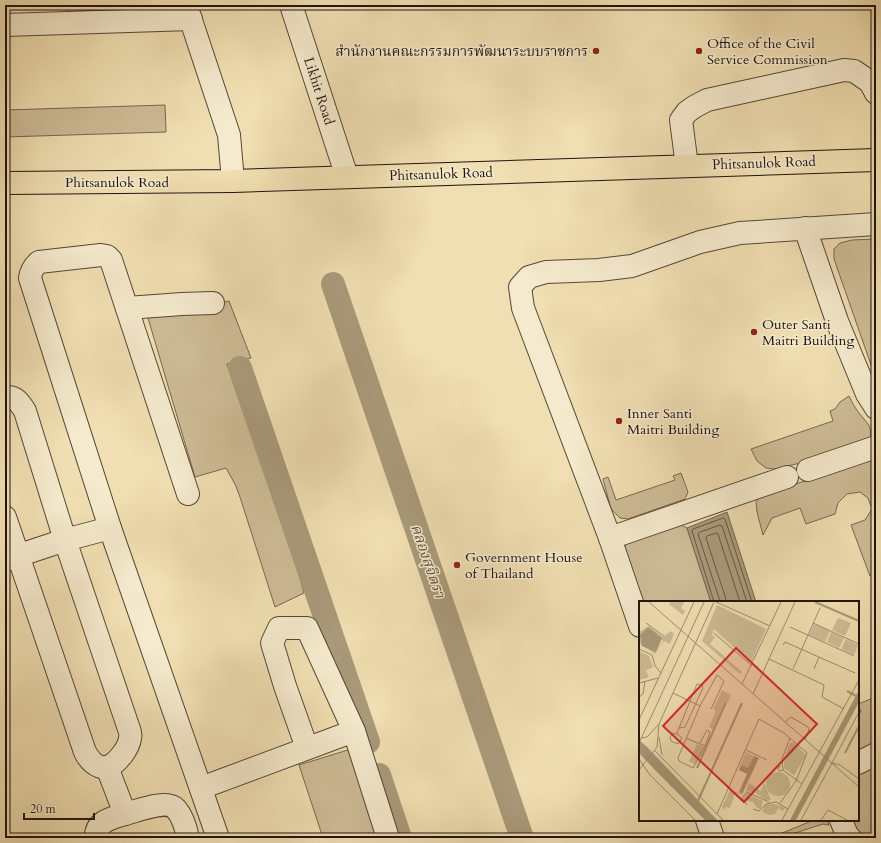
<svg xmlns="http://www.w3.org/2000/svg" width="881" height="843" font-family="Cardo,'Noto Serif Thai',serif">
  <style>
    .green { fill: #cdbc96; stroke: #766852 }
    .water { fill: #a99a7a; stroke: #72644f }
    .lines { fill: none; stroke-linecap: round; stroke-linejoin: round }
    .shore { stroke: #645744; stroke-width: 1 }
    .canal { stroke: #a99a7a; stroke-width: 24 }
    .minor-casing { stroke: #544737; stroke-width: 24 }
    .major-casing { stroke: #20140e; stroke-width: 24 }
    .minor { stroke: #f5eacd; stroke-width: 22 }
    .major { stroke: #f0dfb2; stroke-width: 22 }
    .poi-dot { fill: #8f2418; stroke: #f5eacd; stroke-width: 1.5 }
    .labels { text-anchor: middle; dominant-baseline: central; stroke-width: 3; stroke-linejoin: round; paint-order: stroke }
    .poi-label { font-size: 14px; fill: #20140e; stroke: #f5eacd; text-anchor: start }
    .street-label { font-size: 14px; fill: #20140e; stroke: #f5eacd }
    .water-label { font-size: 15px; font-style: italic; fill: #5e503f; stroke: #f5eacd }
    .inset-river { fill: none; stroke: #a99a7a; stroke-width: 2 }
    .inset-road { fill: none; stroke: #9d8e70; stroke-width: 1 }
    .view { fill: #d62828; fill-opacity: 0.15; stroke: #d62828; stroke-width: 2 }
    .inset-edge { fill: none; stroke: #20140e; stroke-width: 2 }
  </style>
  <rect width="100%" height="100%" fill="#f0dfb2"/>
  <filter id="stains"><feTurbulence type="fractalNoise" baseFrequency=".005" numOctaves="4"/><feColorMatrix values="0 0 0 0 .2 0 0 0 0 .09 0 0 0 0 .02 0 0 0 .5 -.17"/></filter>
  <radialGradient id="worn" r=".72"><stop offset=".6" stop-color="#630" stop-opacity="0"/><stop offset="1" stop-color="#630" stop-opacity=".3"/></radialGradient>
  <g class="green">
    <path d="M 65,5 L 153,5 L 67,12 Z"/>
    <path d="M 165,105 L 166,132 L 5,137 L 5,110 Z"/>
    <path d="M 876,239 L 876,379 L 834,259 L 834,249 L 840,243 L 852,240 Z"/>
    <path d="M 229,301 L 251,358 L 227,364 L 284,520 L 304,593 L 275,607 L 241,500 L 236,486 L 226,468 L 195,477 L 148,318 Z"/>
    <path d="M 849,396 C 852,402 855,408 859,413 C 868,425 872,424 870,439 L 805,462 L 774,469 L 766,468 L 757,461 L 751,449 L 833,421 L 830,411 L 835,409 L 840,402 Z"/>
    <path d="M 870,459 L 876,461 L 876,574 L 870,576 L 851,525 L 865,520 L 872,509 L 868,498 L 860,492 L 847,494 L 838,503 L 835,514 L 806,524 L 800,508 L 772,518 L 763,535 L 757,512 L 756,502 L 760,496 Z"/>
    <path d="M 681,473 L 688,492 L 685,499 L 628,519 L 620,518 L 611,509 L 603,479 L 608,477 L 616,500 L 675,480 L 673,476 Z"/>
    <path d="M 681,525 L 687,528 L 711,602 L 641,602 L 623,553 L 626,543 Z"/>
    <path d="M 876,697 L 876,743 L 858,751 L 858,714 L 861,712 L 858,704 Z"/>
    <path d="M 351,749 L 381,838 L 323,838 L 299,765 Z"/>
    <path d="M 876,766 L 876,836 L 865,838 L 857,836 L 850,820 L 858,820 L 858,775 L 868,769 Z"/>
    <path d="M 814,820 L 827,820 L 829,825 L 823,824 L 786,836 L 785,838 L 770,838 Z"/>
  </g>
  <path class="water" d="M 727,512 L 756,602 L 711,602 L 687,528 Z"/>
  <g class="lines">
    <g class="shore">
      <path d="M 714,602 L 692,531 L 693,529 L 723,518 L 725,519 L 752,602"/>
      <path d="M 720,602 L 719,598 L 698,534 L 700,532 L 720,525 L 722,526 L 747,602"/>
      <path d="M 726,602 L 725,596 L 706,538 L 707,536 L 716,533 L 718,534 L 740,602"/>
    </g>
    <g class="canal">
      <path d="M 333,284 L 522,838"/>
      <path d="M 240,368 L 368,742"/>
      <path d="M 379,775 L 400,838"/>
    </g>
    <g class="minor-casing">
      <g id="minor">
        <path d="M 186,5 L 229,135 L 233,181"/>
        <path d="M 291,5 L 347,177"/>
        <path d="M 5,25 L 191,19"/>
        <path d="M 687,166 L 681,120 L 687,112 L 694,107 L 707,100 L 844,70 L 854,71 L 870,82 L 876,93"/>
        <path d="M 805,228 L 837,321 L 867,394 L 876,408"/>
        <path d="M 127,308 L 182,304 L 213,303"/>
        <path d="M 5,398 C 15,395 20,403 25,411 L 65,540 L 130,732 C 130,734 131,736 130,738 C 129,748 117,764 107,767 C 97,769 89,760 85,752 L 5,517"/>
        <path d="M 808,470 L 876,447"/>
        <path d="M 110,528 L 30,278 C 31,271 33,267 39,262 L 101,255 L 107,256 L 111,260 L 188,494"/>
        <path d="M 610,538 L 787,477"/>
        <path d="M 5,560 L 65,540 L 110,528 L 218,838"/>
        <path d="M 640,626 L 610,538 L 523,308 L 520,287 L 529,277 L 546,272 L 599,270 L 632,266 L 700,242 L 740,233 L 876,224"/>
        <path d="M 307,748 L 285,686 L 272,643 L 279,628 L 307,628 L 354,731"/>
        <path d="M 858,763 L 876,754"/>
        <path d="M 201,788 L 354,731 L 388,838"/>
        <path d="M 125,814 C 137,811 167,799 176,809 C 183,817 186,828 188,838"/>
        <path d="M 707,820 L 713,838"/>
        <path d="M 841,820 L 847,835 L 850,838"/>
        <path d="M 96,838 C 95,821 112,818 125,814 L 107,767"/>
      </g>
    </g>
    <g class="major-casing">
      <path id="major" d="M 5,183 L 233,181 L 876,160"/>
    </g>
    <use href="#minor" class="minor"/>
    <use href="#major" class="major"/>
  </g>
  <g class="poi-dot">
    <circle cx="596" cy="51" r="4"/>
    <circle cx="699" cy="51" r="4"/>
    <circle cx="754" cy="332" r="4"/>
    <circle cx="619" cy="421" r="4"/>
    <circle cx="457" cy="565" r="4"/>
  </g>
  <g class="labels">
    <g class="poi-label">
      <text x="707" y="43">Office of the Civil<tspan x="707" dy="16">Service Commission</tspan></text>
      <text x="588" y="51" text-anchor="end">สำนักงานคณะกรรมการพัฒนาระบบราชการ</text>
      <text x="762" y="324">Outer Santi<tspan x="762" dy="16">Maitri Building</tspan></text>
      <text x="627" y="413">Inner Santi<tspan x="627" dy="16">Maitri Building</tspan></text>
      <text x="465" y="557">Government House<tspan x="465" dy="16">of Thailand</tspan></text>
    </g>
    <g class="street-label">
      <text transform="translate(319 91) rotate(72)">Likhit Road</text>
      <text transform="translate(764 163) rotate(-2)">Phitsanulok Road</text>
      <text transform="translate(441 174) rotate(-2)">Phitsanulok Road</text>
      <text x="117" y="182">Phitsanulok Road</text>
    </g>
    <g class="water-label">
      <text transform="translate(428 561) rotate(71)">คลองสุจิตรา</text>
    </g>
  </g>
  <g transform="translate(639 601)">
    <rect width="220" height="220" fill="#f0dfb2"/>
    <path d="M 31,1 L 45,1 L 42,7 L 46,10 L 44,14 L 30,3 ZM 78,4 L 127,28 L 112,62 L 75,28 L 73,34 L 76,36 L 71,43 L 103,71 L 101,73 L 63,40 ZM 199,17 L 212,22 L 206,35 L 193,29 ZM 175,23 L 191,30 L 186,41 L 170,34 ZM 10,25 L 24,36 L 32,30 L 35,33 L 31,43 L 25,40 L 16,53 L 1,43 L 0,31 ZM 9,26 L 24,40 L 17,51 L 2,33 ZM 192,31 L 205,37 L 200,47 L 188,41 ZM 207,38 L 219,44 L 215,54 L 202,48 ZM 0,50 L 10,55 L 14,66 L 7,70 L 10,76 L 0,79 ZM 83,89 L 92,94 L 89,101 L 86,100 L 74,128 L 70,126 L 77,110 L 74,108 ZM 151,142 L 155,142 L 167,154 L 155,174 L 145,167 L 145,158 ZM 58,143 L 65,146 L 57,163 L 50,161 ZM 107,151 L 115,155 L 109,168 L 102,164 L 99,169 ZM127 183a12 12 0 1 1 24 0a12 12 0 1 1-24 0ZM 125,181 L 132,199 L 127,199 L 115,191 L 107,190 L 110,182 L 122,190 ZM 91,189 L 103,193 L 96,192 L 91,207 L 87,206 L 86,209 L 83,206 ZM 108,192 L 124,200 L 122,207 L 119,208 L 114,201 L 104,199 ZM 135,203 L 146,207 L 144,210 L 139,207 L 136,213 L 130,214 L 123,211 L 126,204 Z" fill="#cdbc96" fill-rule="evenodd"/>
    <path d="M 9,26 L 23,37 L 17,51 L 3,45 L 1,34 ZM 220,89 L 220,101 L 157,219 L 151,219 ZM 0,139 L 8,146 L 78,219 L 66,219 L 18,171 L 0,152 ZM 115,155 L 120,157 L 103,193 L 100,191 L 108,173 L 100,169 L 102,164 L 109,167 Z" fill="#a99a7a"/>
    <path class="inset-river" d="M 176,1 L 220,20M 208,90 L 219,96M 206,152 L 220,125M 10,157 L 29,176 L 32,184 L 43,191 L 72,219M 58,167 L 87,101M 58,202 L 103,102"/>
    <path class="inset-road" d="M 10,1 L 220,186M 77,1 L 131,25M 7,22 L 25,35M 174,22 L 220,43M 151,26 L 215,55M 75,32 L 113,65M 144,44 L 146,41 L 216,72M 0,48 L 13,54 L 16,65 L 22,72M 130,58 L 185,84 L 183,96 L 205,108M 154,68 L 181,7M 175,68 L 180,56M 0,82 L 19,77M 58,83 L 63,84 L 64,87 L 46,126 L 40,127 ZM 103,83 L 142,1M 34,92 L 61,105 L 39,157 L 40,160 L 54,167 L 66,145 L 47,137M 114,93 L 156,1M 0,96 L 4,93 L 6,80M 61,105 L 78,74 L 85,80 L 72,108M 0,119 L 55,1M 146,121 L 152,116 L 169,126 L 170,129 L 166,139M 38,133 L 43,137 L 39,143 L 32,140 L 31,136 L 34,132 L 38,133 L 40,127M 20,136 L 23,154M 2,137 L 8,136 L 20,123M 0,142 L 65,1M 61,142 L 68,129 L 71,131 L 66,145M 107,149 L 128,159M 16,150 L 84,219M 0,158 L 11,174 L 56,219M 193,162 L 220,111M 193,162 L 201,164 L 220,178M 142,165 L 139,167 L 140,170 L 144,169 L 143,158 L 151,137M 0,169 L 18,146 L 20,123 L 75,1M 144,169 L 163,183M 108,204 L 103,197 L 108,191 L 130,201M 114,208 L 120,210 L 127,203 L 137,201 L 149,208M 78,213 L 120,118 L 145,132 L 168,152 L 157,180 L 141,202M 143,219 L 220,79M 162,219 L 193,162M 182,219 L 189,209 L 208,219"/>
    <path class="view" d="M 97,47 L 178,123 L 105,201 L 24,125 Z"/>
    <rect width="220" height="220" class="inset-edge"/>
  </g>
  <rect width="881" height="843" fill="none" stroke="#f0dfb2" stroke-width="20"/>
  <rect x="6" y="6" width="869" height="831" fill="none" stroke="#20140e" stroke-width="2"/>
  <rect x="10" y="10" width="861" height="823" fill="none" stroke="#20140e"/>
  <path d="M24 813v6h70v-6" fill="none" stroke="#20140e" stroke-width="2"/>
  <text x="30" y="813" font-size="12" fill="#20140e" stroke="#f5eacd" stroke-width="3" paint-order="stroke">20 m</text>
  <rect width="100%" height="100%" filter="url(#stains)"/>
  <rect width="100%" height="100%" fill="url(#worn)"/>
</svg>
